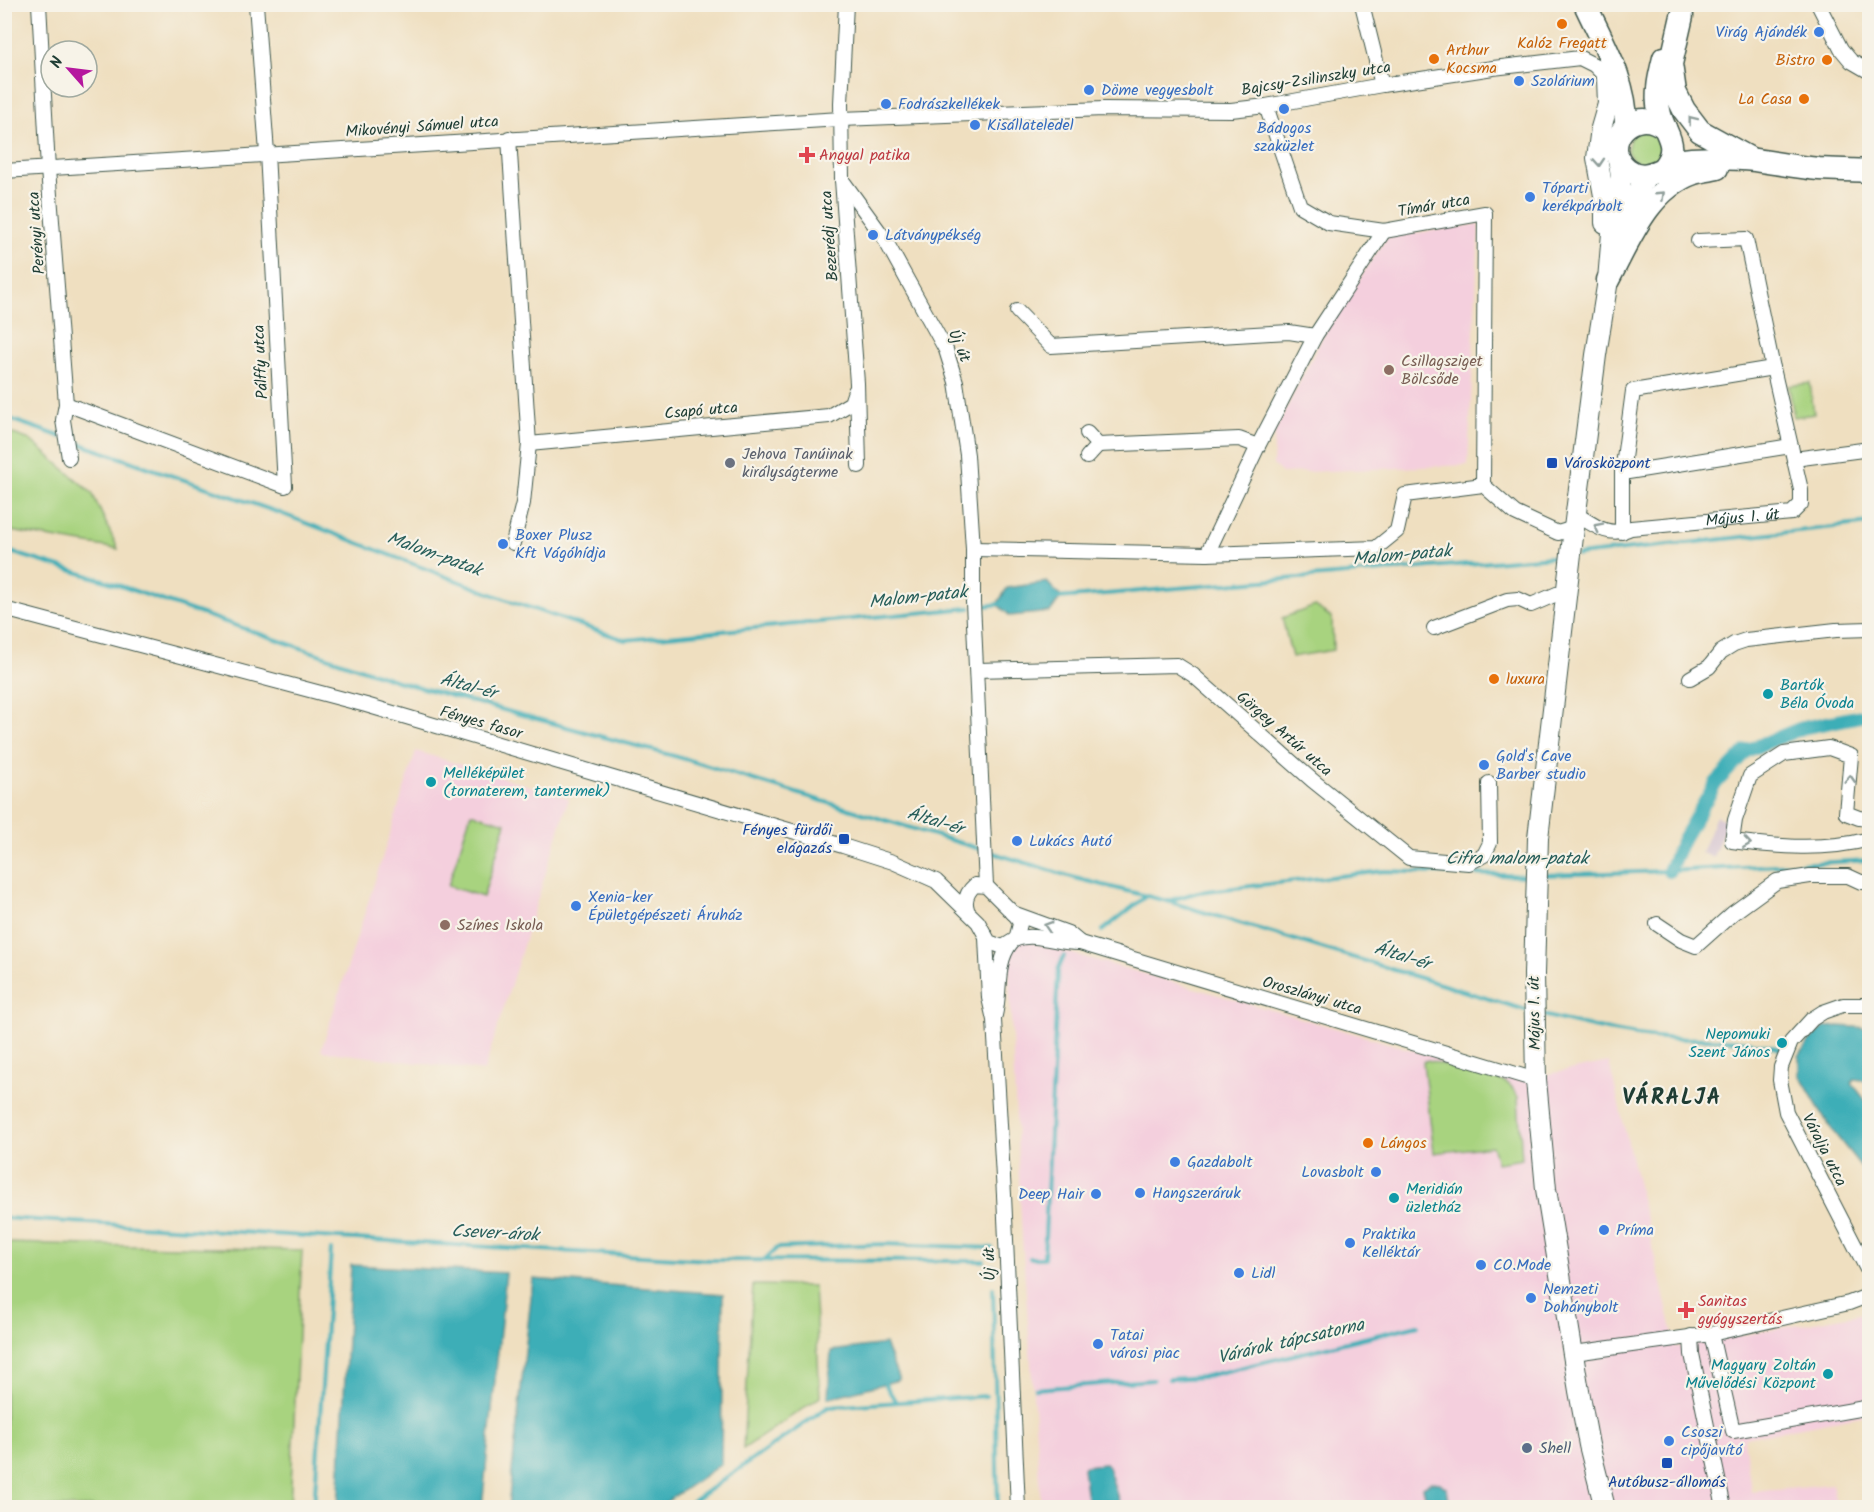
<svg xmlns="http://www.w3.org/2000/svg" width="1874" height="1512" font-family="Kalam,sans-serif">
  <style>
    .built { fill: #f4cfdd }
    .industrial { fill: #d0bdcd }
    .green { fill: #a8d37f; stroke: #64885a; stroke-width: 1.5 }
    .water { fill: #3daeb7; stroke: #2e7676; stroke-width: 1.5 }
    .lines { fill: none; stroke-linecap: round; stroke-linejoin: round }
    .stream { stroke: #3daeb7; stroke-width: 4 }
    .canal { stroke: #3daeb7; stroke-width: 14 }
    .street-casing { stroke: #3e5549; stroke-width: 16 }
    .secondary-casing { stroke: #3e5549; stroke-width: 22 }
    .primary-casing { stroke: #3e5549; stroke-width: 25 }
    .street { stroke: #fff; stroke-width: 14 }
    .secondary { stroke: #fff; stroke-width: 20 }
    .primary { stroke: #fff; stroke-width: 22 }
    .oneway { stroke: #8f9e9a }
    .food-dot { fill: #e8710a; stroke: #f7f3e8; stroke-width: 2 }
    .shop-dot { fill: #3f7fe0; stroke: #f7f3e8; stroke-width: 2 }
    .health-dot { fill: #e0444e; stroke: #f7f3e8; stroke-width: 2 }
    .education-dot { fill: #8d6e63; stroke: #f7f3e8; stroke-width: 2 }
    .worship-dot { fill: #6b7280; stroke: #f7f3e8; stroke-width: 2 }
    .transit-dot { fill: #1a4fb4; stroke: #f7f3e8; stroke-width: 2 }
    .culture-dot { fill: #0f9aa8; stroke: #f7f3e8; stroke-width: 2 }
    .service-dot { fill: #5c6f8a; stroke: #f7f3e8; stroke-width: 2 }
    .labels { text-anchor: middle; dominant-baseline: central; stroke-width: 4.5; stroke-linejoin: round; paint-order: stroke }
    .shop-label { font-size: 16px; fill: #366cbe; stroke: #f7f3e8; text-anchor: start }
    .food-label { font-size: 16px; fill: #c56008; stroke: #f7f3e8; text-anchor: start }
    .street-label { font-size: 16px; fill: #1f3d34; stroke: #f7f3e8 }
    .health-label { font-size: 16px; fill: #be3a42; stroke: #f7f3e8; text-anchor: start }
    .education-label { font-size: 16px; fill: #785e54; stroke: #f7f3e8; text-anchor: start }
    .worship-label { font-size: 16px; fill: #5b616d; stroke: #f7f3e8; text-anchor: start }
    .transit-label { font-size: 16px; fill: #164399; stroke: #f7f3e8; text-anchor: start }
    .culture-label { font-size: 16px; fill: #0d838f; stroke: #f7f3e8; text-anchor: start }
    .service-label { font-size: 16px; fill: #4e5e75; stroke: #f7f3e8; text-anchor: start }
    .water-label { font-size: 18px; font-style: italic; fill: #285f5b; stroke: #f7f3e8 }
    .district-label { font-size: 22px; font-weight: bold; letter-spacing: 1.5px; fill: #1f3d34; stroke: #f7f3e8 }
  </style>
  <rect width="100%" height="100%" fill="#f7f3e8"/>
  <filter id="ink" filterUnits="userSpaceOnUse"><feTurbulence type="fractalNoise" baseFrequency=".0167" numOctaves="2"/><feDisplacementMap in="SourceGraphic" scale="12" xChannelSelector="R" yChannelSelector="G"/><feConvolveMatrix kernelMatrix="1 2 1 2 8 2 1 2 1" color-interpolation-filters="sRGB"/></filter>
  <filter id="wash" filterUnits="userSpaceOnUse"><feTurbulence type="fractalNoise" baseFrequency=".008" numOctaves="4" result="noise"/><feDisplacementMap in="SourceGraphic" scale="24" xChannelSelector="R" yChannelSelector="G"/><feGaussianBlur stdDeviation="1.35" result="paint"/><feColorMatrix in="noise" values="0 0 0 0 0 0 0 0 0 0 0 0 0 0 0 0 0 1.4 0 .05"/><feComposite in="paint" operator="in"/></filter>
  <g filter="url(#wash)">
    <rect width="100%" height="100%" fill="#efdfc0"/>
    <g class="built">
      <path d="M 1479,224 L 1468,465 L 1282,473 L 1273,465 L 1275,431 L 1326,330 L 1387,237 Z"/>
      <path d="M 416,751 L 569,798 L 484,1071 L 321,1051 Z"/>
      <path d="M 1007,935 L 1518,1080 L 1609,1062 L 1676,1347 L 1865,1313 L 1869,1319 L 1869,1412 L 1866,1415 L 1744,1438 L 1751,1491 L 1832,1484 L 1837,1507 L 1041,1507 L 1022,1237 Z"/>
    </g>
    <path class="industrial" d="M 1716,816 L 1727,821 L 1713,857 L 1701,853 Z"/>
    <g class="green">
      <path d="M 1644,129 L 1659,137 L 1660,155 L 1652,163 C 1639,164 1633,163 1627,151 C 1629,138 1631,135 1644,129 Z"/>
      <path d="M 1810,383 L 1814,414 L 1794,417 L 1789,386 Z"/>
      <path d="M 5,431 L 30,440 L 92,493 L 118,549 L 5,530 Z"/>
      <path d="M 1315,606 L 1332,618 L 1333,650 L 1292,657 L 1282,618 Z"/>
      <path d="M 471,813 L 506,823 L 483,897 L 448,886 Z"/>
      <path d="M 1428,1060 L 1505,1082 L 1511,1086 L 1518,1097 L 1522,1159 L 1497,1163 L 1492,1146 L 1434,1153 L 1423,1062 Z"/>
      <path d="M 5,1243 L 302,1250 L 290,1507 L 5,1507 Z"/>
      <path d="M 753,1285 L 814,1286 L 820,1397 L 743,1449 Z"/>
    </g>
    <g class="water">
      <path d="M 1047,582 L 1061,597 L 1050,612 L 1010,616 L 997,604 L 1007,588 Z"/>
      <path d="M 1838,1026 L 1869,1028 L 1869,1081 L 1855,1079 L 1852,1083 L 1869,1105 L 1869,1169 L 1863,1169 L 1831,1129 L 1799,1074 L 1799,1056 L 1809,1041 L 1825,1027 Z"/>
      <path d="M 351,1265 L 506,1273 L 482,1507 L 338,1507 Z"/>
      <path d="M 533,1279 L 723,1294 L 721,1464 L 659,1507 L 508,1507 Z"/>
      <path d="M 885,1344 L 899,1380 L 828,1398 L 831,1351 Z"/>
      <path d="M 1105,1464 L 1108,1466 L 1119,1502 L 1118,1507 L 1088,1507 L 1083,1468 L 1085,1466 Z"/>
      <path d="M 1431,1482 L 1440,1483 L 1447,1489 L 1450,1507 L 1428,1507 L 1423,1487 Z"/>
    </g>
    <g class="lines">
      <g class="stream">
        <path d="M 4,417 L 62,437"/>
        <path d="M 69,440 L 280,513 L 510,601 L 625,640 L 970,608"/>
        <path d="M 4,550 L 106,581 L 400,682 L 685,759 L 980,849"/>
        <path d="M 1578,555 L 1870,523"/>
        <path d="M 1058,598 L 1564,556"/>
        <path d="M 977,607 L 1000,604"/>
        <path d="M 987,851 L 1075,878 L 1167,901 L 1529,1011"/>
        <path d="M 1544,875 L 1669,871 L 1870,860"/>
        <path d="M 1168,901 L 1198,892 L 1384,871 L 1530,876"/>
        <path d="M 1102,931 L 1145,897"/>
        <path d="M 1539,1014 C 1580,1025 1623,1035 1665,1038 C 1705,1040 1744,1037 1783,1050"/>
        <path d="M 4,1218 L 709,1260 L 984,1261"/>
        <path d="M 1030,1258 L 1044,1258 L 1058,970 L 1064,956"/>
        <path d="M 764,1260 L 777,1248 L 884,1244 L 992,1248 L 992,1254"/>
        <path d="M 992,1274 L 993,1266"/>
        <path d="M 993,1288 L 998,1508"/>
        <path d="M 1169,1379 L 1202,1377 L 1418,1325"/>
        <path d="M 885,1384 L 896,1402"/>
        <path d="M 1035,1389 L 1153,1380"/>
        <path d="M 314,1508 L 331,1250"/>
        <path d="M 683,1508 L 828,1407 L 986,1396"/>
      </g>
      <path class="canal" d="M 1669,871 L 1683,839 L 1716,783 L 1746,751 L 1802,728 L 1870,714"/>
    </g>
  </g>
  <g filter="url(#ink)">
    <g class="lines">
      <g class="street-casing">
        <g id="street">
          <path d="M 39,4 L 48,169 L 66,404 L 63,420 L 69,458"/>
          <path d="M 846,4 L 841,103 L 842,180 L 857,383 L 859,466"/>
          <path d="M 1362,4 L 1382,85"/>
          <path d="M 1818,4 L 1841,49 L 1851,61 L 1870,72"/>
          <path d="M 1266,106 L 1300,206 L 1329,223 L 1384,231 L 1485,213 L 1483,485"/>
          <path d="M 509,138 L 529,444 L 523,503 L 513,543"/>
          <path d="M 4,171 L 841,119 L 1104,109 L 1231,110 L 1266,106 L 1382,85 L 1493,68 L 1580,58 L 1594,65 L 1607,78"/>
          <path d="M 842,180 L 884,238 L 946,350 L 956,382 L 967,455 L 973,549 L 973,602 L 986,886"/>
          <path d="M 1017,311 L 1051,346 L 1289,332 L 1315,336"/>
          <path d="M 66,404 L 285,486 L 267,153 L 256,4"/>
          <path d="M 529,444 L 829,416 L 851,403 L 855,391"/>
          <path d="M 1098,445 L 1239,439 L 1258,446"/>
          <path d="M 1087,457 L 1098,445 L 1087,433"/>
          <path d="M 1794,459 L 1870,449"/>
          <path d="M 1622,473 L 1791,446"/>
          <path id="s1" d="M 1576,514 C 1595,526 1609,538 1631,528 L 1792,513 L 1801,504 L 1801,490 L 1773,368 L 1746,239 L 1698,241"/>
          <path d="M 1622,532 L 1622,473 L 1633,391 L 1773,368"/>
          <path d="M 973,549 L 1207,554 L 1376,548 L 1397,531 L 1405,495 L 1483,485 L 1515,513 L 1558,533 L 1574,528"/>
          <path d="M 1207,554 L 1258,446 L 1315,336 L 1384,231"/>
          <path d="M 4,609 L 366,705 L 843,846 L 893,862 L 936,881 L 978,922 L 989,942 L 1003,947 L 1016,939 L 1020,924 L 1017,917 L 986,886 L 975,885 C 967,892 964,900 967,909"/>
          <path d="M 1434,628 L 1507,600 L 1518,599 L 1531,605 L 1566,590"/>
          <path d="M 977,670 L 1177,665 L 1193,675 L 1312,780 L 1409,858 L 1469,863 L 1484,855 L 1490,843 L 1489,783"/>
          <path d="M 1690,678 L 1709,667 L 1721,652 L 1734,644 L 1746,640 L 1836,630 L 1870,629"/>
          <path d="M 1870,819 L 1859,818 L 1846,813 L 1851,756 L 1829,748 L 1784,754 L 1750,776 L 1735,820 L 1732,841 C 1778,847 1824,851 1870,839"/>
          <path d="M 1013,913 L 1068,933 L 1080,943"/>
          <path d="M 1657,924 L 1681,940 L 1696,946 L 1733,913 L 1777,881 L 1810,876 L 1848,876 L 1861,882 L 1870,882"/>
          <path d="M 986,938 L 989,998 L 994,1020 L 1004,1195 L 1018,1508"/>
          <path d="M 1016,939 C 1037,932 1058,944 1080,943 L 1536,1080"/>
          <path d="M 1870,1005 L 1843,1005 L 1823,1012 L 1812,1019 L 1791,1042 L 1781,1067 L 1780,1080 L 1786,1112 L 1870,1275"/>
          <path d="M 995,1015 C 1001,991 995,963 1011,943"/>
          <path d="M 1711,1334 L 1733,1431 L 1870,1407"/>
          <path d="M 1691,1336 L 1692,1354 L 1724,1508"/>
          <path d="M 1574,1353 L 1711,1334 L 1849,1303 L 1870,1295"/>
        </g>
      </g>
      <g class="secondary-casing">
        <g id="secondary">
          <path d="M 1605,223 L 1605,201 L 1597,158 L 1601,128 L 1608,104 L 1607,78"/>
          <path d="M 1621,240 L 1635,198 L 1646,176"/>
          <path d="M 1605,1508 L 1589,1445 L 1579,1391 L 1546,1189 L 1536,1080 L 1534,974 L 1538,838 L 1574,528 L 1596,355 L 1608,280 L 1612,233 L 1620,192 L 1621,176 L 1618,158"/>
        </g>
      </g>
      <g class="primary-casing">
        <g id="primary">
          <path d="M 1585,4 C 1603,43 1627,82 1626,126"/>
          <path d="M 1682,16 L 1671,64 L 1675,92 L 1684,110 L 1700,131 L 1749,158"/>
          <path d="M 1665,128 C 1632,102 1598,146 1627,169 C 1649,186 1667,160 1691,159 C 1712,158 1735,158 1755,160 C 1777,163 1798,167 1819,169 C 1836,170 1853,170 1870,171"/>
          <path d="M 1663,168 C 1682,144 1663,134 1659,110 C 1655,94 1660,74 1664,58"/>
          <path d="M 1608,280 C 1629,241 1648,189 1694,173 C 1701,171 1709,170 1717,168"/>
        </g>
      </g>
      <use href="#street" class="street"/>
      <use href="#secondary" class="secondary"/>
      <use href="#primary" class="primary"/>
    </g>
    <defs><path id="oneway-chevron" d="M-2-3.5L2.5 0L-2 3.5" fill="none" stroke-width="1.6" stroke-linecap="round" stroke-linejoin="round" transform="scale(1.5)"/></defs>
    <g class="oneway">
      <use href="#oneway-chevron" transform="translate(1692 120) rotate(-128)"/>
      <use href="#oneway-chevron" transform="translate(1599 162) rotate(86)"/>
      <use href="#oneway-chevron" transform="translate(1661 195) rotate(-43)"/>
      <use href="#oneway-chevron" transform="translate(1598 527) rotate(-153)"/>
      <use href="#oneway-chevron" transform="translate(1850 779) rotate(-87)"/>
      <use href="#oneway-chevron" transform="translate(1747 843) rotate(8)"/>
      <use href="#oneway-chevron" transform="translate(1048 926) rotate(-162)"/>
    </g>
  </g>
  <g class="food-dot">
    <circle cx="1562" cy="24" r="6"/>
    <circle cx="1434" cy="59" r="6"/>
    <circle cx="1827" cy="60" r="6"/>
    <circle cx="1804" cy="99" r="6"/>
    <circle cx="1494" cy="679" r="6"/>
    <circle cx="1368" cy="1143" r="6"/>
  </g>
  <g class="shop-dot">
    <circle cx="1819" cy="32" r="6"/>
    <circle cx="1519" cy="81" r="6"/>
    <circle cx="1089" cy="90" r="6"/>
    <circle cx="886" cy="104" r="6"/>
    <circle cx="1284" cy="109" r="6"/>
    <circle cx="975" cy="125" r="6"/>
    <circle cx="1530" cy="197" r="6"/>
    <circle cx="873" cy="235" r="6"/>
    <circle cx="503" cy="544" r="6"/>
    <circle cx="1484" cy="765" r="6"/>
    <circle cx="1017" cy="841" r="6"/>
    <circle cx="576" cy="906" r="6"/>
    <circle cx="1175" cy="1162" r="6"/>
    <circle cx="1376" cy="1172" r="6"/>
    <circle cx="1140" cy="1193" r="6"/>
    <circle cx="1096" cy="1194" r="6"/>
    <circle cx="1604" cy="1230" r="6"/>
    <circle cx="1350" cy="1243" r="6"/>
    <circle cx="1481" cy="1265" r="6"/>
    <circle cx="1239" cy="1273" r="6"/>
    <circle cx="1531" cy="1298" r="6"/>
    <circle cx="1098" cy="1344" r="6"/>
    <circle cx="1669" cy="1441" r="6"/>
  </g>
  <g class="health-dot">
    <path d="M804 146h6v6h6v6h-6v6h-6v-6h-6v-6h6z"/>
    <path d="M1683 1301h6v6h6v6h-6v6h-6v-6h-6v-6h6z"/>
  </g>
  <g class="education-dot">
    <circle cx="1389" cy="370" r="6"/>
    <circle cx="445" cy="925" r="6"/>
  </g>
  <circle class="worship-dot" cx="730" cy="463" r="6"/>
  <g class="transit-dot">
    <rect x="1546" y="457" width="12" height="12" rx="3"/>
    <rect x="838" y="833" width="12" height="12" rx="3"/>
    <rect x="1661" y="1457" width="12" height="12" rx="3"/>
  </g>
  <g class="culture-dot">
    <circle cx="1768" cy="694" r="6"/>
    <circle cx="431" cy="782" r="6"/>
    <circle cx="1782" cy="1043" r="6"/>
    <circle cx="1394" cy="1198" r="6"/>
    <circle cx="1828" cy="1374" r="6"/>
  </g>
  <circle class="service-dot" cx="1527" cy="1448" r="6"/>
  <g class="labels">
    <g class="shop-label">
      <text x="1807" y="32" text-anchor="end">Virág Ajándék</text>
      <text x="1531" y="81">Szolárium</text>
      <text x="1101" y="90">Döme vegyesbolt</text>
      <text x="898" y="104">Fodrászkellékek</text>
      <text x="987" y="125">Kisállateledel</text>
      <text x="1284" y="128" text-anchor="middle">Bádogos<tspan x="1284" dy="18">szaküzlet</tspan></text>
      <text x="1542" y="188">Tóparti<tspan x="1542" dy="18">kerékpárbolt</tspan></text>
      <text x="885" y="235">Látványpékség</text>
      <text x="515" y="535">Boxer Plusz<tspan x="515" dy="18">Kft Vágóhídja</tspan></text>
      <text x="1496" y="756">Gold's Cave<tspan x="1496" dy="18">Barber studio</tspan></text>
      <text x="1029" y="841">Lukács Autó</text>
      <text x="588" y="897">Xenia-ker<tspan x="588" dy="18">Épületgépészeti Áruház</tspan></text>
      <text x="1187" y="1162">Gazdabolt</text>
      <text x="1364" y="1172" text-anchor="end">Lovasbolt</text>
      <text x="1152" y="1193">Hangszeráruk</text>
      <text x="1084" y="1194" text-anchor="end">Deep Hair</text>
      <text x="1616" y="1230">Príma</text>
      <text x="1362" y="1234">Praktika<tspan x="1362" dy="18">Kelléktár</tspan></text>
      <text x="1493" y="1265">CO.Mode</text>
      <text x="1251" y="1273">Lidl</text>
      <text x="1543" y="1289">Nemzeti<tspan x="1543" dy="18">Dohánybolt</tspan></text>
      <text x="1110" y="1335">Tatai<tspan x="1110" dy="18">városi piac</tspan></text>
      <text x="1681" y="1432">Csoszi<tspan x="1681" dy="18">cipőjavító</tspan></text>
    </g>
    <g class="food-label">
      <text x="1562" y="43" text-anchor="middle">Kalóz Fregatt</text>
      <text x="1446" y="50">Arthur<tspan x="1446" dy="18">Kocsma</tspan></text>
      <text x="1815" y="60" text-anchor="end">Bistro</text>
      <text x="1792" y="99" text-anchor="end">La Casa</text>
      <text x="1506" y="679">luxura</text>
      <text x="1380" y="1143">Lángos</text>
    </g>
    <g class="street-label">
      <text transform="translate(1316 79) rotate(-9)">Bajcsy-Zsilinszky utca</text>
      <text transform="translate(422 127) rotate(-4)">Mikovényi Sámuel utca</text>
      <text transform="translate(1434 206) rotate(-10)">Tímár utca</text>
      <text transform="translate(37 233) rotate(-94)">Perényi utca</text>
      <text transform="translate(830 236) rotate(-94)">Bezerédj utca</text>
      <text transform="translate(959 346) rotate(67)">Új út</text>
      <text transform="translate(261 362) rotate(-93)">Pálffy utca</text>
      <text transform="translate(701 411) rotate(-5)">Csapó utca</text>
      <text stroke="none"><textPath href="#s1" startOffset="172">Május 1. út</textPath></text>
      <text transform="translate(481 723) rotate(16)">Fényes fasor</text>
      <text transform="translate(1284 734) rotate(41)">Görgey Artúr utca</text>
      <text transform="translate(1312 996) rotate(16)">Oroszlányi utca</text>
      <text transform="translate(1535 1013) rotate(-91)">Május 1. út</text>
      <text transform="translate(1824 1150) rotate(63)">Váralja utca</text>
      <text transform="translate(990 1264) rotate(-92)">Új út</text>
    </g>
    <g class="health-label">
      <text x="819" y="155">Angyal patika</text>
      <text x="1698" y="1301">Sanitas<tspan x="1698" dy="18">gyógyszertás</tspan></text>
    </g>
    <g class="education-label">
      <text x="1401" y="361">Csillagsziget<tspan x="1401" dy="18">Bölcsőde</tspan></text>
      <text x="457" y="925">Színes Iskola</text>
    </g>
    <g class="worship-label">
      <text x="742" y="454">Jehova Tanúinak<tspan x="742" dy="18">királyságterme</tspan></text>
    </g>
    <g class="transit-label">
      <text x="1564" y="463">Városközpont</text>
      <text x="832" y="830" text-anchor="end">Fényes fürdői<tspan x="832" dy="18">elágazás</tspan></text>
      <text x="1667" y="1482" text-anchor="middle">Autóbusz-állomás</text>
    </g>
    <g class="culture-label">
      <text x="1780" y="685">Bartók<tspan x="1780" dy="18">Béla Óvoda</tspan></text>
      <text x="443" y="773">Melléképület<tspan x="443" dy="18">(tornaterem, tantermek)</tspan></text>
      <text x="1770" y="1034" text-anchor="end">Nepomuki<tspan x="1770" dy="18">Szent János</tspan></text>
      <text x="1406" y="1189">Meridián<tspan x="1406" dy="18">üzletház</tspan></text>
      <text x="1816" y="1365" text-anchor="end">Magyary Zoltán<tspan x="1816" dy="18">Művelődési Központ</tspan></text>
    </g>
    <g class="service-label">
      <text x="1539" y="1448">Shell</text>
    </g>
    <g class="water-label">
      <text transform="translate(434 555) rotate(20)">Malom-patak</text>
      <text transform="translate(1402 556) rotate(-5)">Malom-patak</text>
      <text transform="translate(918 598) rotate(-6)">Malom-patak</text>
      <text transform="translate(468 687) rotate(15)">Által-ér</text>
      <text transform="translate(935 822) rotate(17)">Által-ér</text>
      <text x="1517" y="859">Cifra malom-patak</text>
      <text transform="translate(1402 957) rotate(17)">Által-ér</text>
      <text transform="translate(495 1234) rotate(3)">Csever-árok</text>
      <text transform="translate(1291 1342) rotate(-13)">Várárok tápcsatorna</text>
    </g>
    <g class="district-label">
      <text x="1672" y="1098">VÁRALJA</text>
    </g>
  </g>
  <rect width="1874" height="1512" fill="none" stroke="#f7f3e8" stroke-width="24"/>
  <g transform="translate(69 69) rotate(298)"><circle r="28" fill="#f7f3e8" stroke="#a1aaa0" stroke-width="1.5"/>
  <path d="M0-4.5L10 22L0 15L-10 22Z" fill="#b5179e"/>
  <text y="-9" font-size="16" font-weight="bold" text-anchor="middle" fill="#1f3d34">N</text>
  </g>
</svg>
